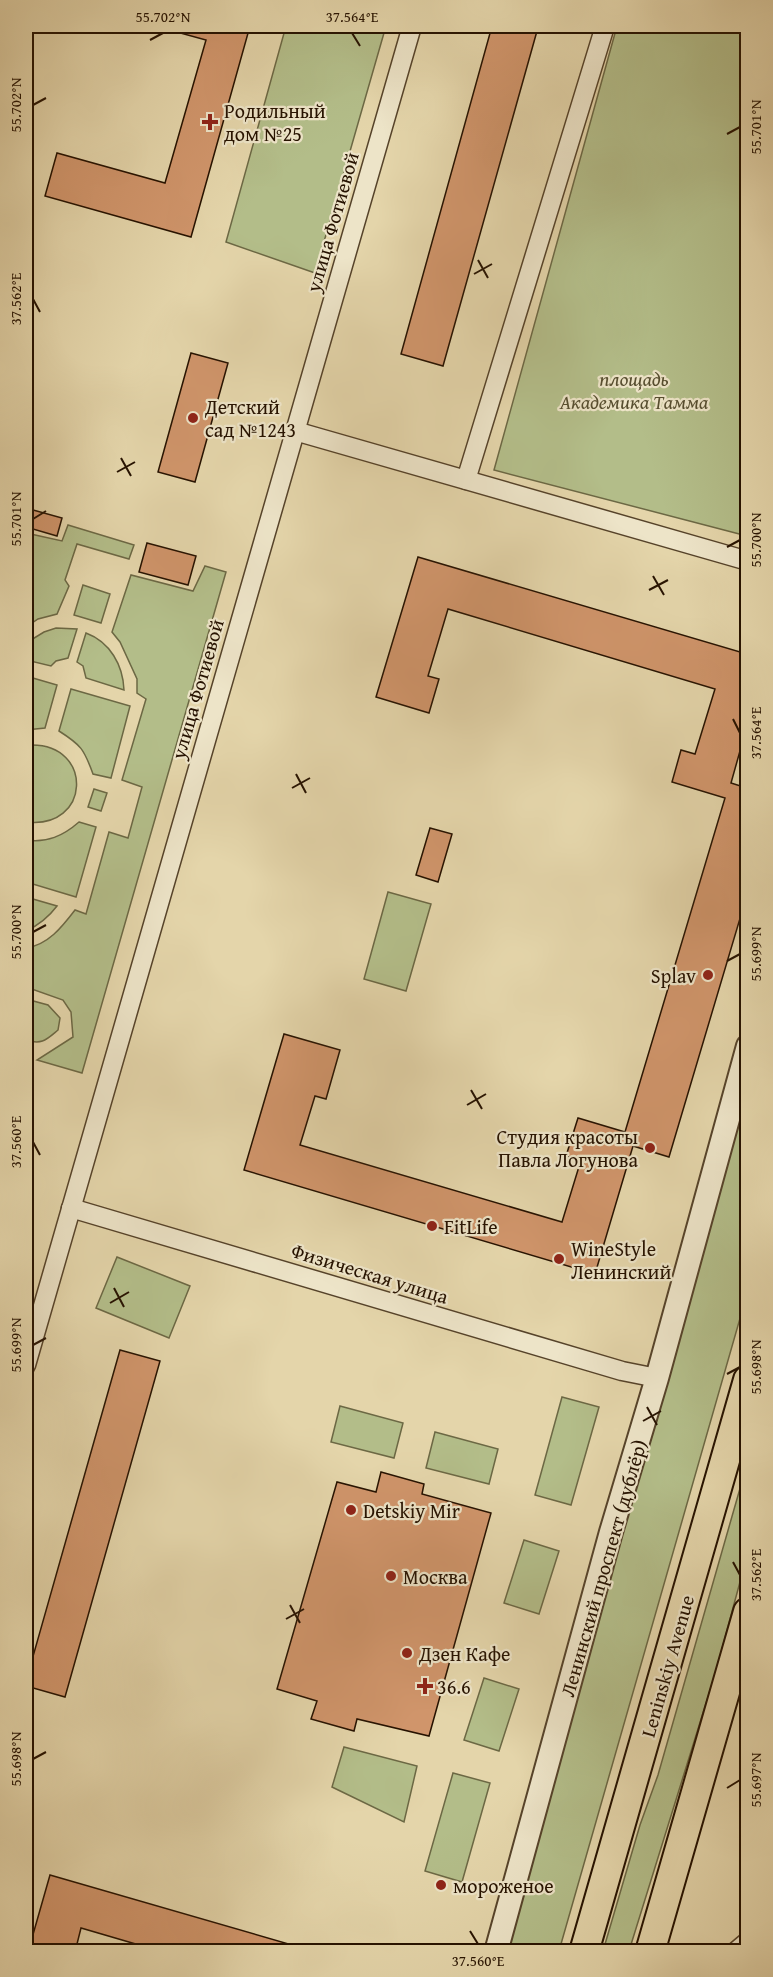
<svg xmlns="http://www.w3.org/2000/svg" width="773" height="1977" font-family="'Gentium Book Plus',serif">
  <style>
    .green { fill: #b3bd89; stroke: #6c6844; stroke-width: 1.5 }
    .building { fill: #d0956b; stroke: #261200; stroke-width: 1.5 }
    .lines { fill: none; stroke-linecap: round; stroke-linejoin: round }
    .minor-casing { stroke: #56432a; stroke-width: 21 }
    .tertiary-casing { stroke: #56432a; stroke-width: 26 }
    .primary-casing { stroke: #261200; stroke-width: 32 }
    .minor { stroke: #ede4c8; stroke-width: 18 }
    .tertiary { stroke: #ede4c8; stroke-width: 22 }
    .primary { stroke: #e4d5aa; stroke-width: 28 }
    .ticks { fill: none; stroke: #261200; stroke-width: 2 }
    .poi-dot { fill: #8f2418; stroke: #ede4c8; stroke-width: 2 }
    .labels { text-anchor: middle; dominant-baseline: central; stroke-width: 4.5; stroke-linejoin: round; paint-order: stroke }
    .poi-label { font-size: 20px; fill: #261200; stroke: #ede4c8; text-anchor: start }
    .street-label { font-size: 20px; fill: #261200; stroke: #ede4c8 }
    .park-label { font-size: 20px; font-style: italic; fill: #574e30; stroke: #ede4c8 }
    .neatline { fill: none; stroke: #261200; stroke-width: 2 }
    .ticks-label { font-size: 15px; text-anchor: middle; fill: #261200 }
  </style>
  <rect width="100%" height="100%" fill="#e4d5aa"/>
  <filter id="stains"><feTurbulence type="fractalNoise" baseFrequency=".00333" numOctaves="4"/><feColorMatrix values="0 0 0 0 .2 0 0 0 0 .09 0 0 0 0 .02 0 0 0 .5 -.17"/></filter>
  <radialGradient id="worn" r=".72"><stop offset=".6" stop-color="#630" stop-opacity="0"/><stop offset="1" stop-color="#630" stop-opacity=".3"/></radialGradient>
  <g class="green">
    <path d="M 286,26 L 386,26 L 315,273 L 226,242 Z"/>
    <path d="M 617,26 L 747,26 L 747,536 L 494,470 Z"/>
    <path d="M 68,525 L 134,545 L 129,559 L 77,544 L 65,580 L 69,586 L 57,614 L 38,619 L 26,627 L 26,533 L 62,541 Z"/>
    <path d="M 205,566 L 226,572 L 82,1073 L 37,1060 L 73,1037 L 71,1012 L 63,1000 L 26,987 L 26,948 C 48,945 62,927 75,910 L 86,914 L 109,832 L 128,838 L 142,787 L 122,780 L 146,699 L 137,693 L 137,679 L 120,642 L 112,632 L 131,575 L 193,591 Z"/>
    <path d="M 83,585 L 110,594 L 101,623 L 74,615 Z"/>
    <path d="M 56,628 L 77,629 L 68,658 L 56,661 L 51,666 L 26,660 L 26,643 L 44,632 Z"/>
    <path d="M 86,633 C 110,642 123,665 124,690 L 86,678 L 83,666 L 77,662 Z"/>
    <path d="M 26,676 L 57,685 L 45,728 L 26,730 Z"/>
    <path d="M 71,689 L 130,706 L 111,778 L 93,774 C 84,749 81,745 59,731 Z"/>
    <path d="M 31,745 C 94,744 91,830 26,822 L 26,747 Z"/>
    <path d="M 94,789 L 107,793 L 101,811 L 88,807 Z"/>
    <path d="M 79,822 L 96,827 L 76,897 L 26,882 L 26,840 C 47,843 63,836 79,822 Z"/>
    <path d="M 388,892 L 431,904 L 406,991 L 364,979 Z"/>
    <path d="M 26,897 L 57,906 C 48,918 39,925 26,931 Z"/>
    <path d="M 26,999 L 48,1005 L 60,1018 L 58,1030 C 46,1040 42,1045 26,1040 Z"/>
    <path d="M 747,1094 L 747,1294 L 559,1951 L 504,1952 Z"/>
    <path d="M 117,1257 L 190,1286 L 169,1338 L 96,1308 Z"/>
    <path d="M 562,1397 L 599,1407 L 571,1505 L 535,1495 Z"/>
    <path d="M 340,1406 L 403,1423 L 394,1458 L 331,1442 Z"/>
    <path d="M 435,1432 L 498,1449 L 489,1484 L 426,1468 Z"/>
    <path d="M 747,1464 L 747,1556 L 716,1671 L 629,1951 L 603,1951 L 640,1825 L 658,1775 Z"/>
    <path d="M 524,1540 L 559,1551 L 539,1614 L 504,1603 Z"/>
    <path d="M 484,1678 L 519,1689 L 499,1751 L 464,1740 Z"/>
    <path d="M 344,1747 L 417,1766 L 404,1822 L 332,1787 Z"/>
    <path d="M 453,1773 L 490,1783 L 462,1882 L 425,1871 Z"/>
  </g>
  <g class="building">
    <path d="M 174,26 L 250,26 L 191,237 L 45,196 L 57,153 L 165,183 L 206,40 L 173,31 Z"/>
    <path d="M 492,26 L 517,26 L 537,31 L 443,366 L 401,354 Z"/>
    <path d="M 191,353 L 228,363 L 195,482 L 158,472 Z"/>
    <path d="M 26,508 L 62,518 L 57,536 L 26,527 Z"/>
    <path d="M 147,543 L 196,556 L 188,585 L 139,572 Z"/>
    <path d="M 418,557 L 747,654 L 747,726 L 731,783 L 747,788 L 747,895 L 669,1157 L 633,1146 L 595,1274 L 244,1170 L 284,1034 L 340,1050 L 326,1099 L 315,1096 L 300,1145 L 562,1222 L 581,1160 L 566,1156 L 578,1118 L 625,1132 L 725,798 L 672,782 L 681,750 L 695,754 L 715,689 L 448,609 L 428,676 L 439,679 L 429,713 L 376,697 Z"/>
    <path d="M 430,828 L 452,834 L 438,882 L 416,875 Z"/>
    <path d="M 120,1350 L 160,1361 L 65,1697 L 26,1686 L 26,1681 Z"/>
    <path d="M 381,1472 L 424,1484 L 422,1494 L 491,1513 L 429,1736 L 357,1719 L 354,1731 L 311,1719 L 317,1701 L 277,1689 L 337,1482 L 376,1492 Z"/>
    <path d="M 50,1875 L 299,1947 L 299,1952 L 163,1952 L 81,1928 L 75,1952 L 28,1952 Z"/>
  </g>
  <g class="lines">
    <g class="minor-casing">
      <g id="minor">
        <path d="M 295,431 L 748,561"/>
        <path d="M 466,480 L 605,26"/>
        <path d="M 71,1208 L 622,1371 L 657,1378"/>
        <path d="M 26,1365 L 412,26"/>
        <path d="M 735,1952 L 748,1941"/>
      </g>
    </g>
    <g class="tertiary-casing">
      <path id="tertiary" d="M 496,1952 L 611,1532 L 657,1378 L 748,1046"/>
    </g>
    <g class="primary-casing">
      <g id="primary">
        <path d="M 584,1952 L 748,1380"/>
        <path d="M 650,1952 L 748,1612"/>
      </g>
    </g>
    <use href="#minor" class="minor"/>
    <use href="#tertiary" class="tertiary"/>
    <use href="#primary" class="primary"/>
  </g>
  <path class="ticks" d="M 352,33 L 360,46M 150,40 L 163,33M 33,105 L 46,98M 727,134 L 740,127M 478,260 L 488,278M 474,274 L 492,264M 33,299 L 40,312M 121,458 L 131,476M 117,472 L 135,462M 33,519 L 46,511M 727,547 L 740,540M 653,576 L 664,595M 649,590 L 668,580M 733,719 L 740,733M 296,774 L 306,793M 292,788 L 310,778M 33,932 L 46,925M 727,961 L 740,954M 471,1090 L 482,1109M 467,1105 L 486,1094M 33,1142 L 40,1155M 114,1288 L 124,1307M 110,1303 L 129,1292M 33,1345 L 46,1338M 727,1374 L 740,1367M 647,1407 L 657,1425M 643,1421 L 661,1411M 733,1562 L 740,1575M 290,1605 L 300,1623M 286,1619 L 304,1609M 33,1759 L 46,1752M 727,1788 L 740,1780M 470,1931 L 478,1944"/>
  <g class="poi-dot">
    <path d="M207 113h6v6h6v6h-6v6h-6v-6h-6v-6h6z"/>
    <circle cx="193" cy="418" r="6"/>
    <circle cx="708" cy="975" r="6"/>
    <circle cx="650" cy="1148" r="6"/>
    <circle cx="432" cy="1226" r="6"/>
    <circle cx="559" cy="1259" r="6"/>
    <circle cx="351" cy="1510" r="6"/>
    <circle cx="391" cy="1576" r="6"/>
    <circle cx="407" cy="1653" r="6"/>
    <path d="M422 1677h6v6h6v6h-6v6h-6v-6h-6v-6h6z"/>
    <circle cx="441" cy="1885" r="6"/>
  </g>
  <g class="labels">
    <g class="poi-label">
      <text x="224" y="110">Родильный<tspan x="224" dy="23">дом №25</tspan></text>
      <text x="205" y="406">Детский<tspan x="205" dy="23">сад №1243</tspan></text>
      <text x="696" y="975" text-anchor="end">Splav</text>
      <text x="638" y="1136" text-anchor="end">Студия красоты<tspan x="638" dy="23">Павла Логунова</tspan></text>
      <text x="444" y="1226">FitLife</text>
      <text x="571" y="1248">WineStyle<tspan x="571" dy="23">Ленинский</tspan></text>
      <text x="363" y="1510">Detskiy Mir</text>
      <text x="403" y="1576">Москва</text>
      <text x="419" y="1653">Дзен Кафе</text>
      <text x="437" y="1686">36.6</text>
      <text x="453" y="1885">мороженое</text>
    </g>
    <g class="street-label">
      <text transform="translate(332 222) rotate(-74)">улица Фотиевой</text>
      <text transform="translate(197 689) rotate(-74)">улица Фотиевой</text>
      <text transform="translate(370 1273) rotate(17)">Физическая улица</text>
      <text transform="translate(603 1568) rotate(-74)">Ленинский проспект (дублёр)</text>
      <text transform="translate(667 1666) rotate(-74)">Leninskiy Avenue</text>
    </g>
    <g class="park-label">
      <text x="634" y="378">площадь<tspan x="634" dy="23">Академика Тамма</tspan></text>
    </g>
  </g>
  <rect width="773" height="1977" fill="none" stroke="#e4d5aa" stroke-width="66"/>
  <rect x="33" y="33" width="707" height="1911" class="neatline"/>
  <g class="ticks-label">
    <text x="163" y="22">55.702°N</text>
    <text x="352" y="22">37.564°E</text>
    <text transform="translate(16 105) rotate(-90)" y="5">55.702°N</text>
    <text transform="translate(756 127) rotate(-90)" y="5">55.701°N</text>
    <text transform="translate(16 299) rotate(-90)" y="5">37.562°E</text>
    <text transform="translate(16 519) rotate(-90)" y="5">55.701°N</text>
    <text transform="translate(756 540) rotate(-90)" y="5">55.700°N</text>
    <text transform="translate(756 733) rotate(-90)" y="5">37.564°E</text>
    <text transform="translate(16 932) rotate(-90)" y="5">55.700°N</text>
    <text transform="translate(756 954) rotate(-90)" y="5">55.699°N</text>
    <text transform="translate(16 1142) rotate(-90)" y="5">37.560°E</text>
    <text transform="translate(16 1345) rotate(-90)" y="5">55.699°N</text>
    <text transform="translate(756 1367) rotate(-90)" y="5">55.698°N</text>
    <text transform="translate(756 1575) rotate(-90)" y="5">37.562°E</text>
    <text transform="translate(16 1759) rotate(-90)" y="5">55.698°N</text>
    <text transform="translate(756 1780) rotate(-90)" y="5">55.697°N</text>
    <text x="478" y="1966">37.560°E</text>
  </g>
  <rect width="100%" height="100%" filter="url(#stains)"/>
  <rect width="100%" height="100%" fill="url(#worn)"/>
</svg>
